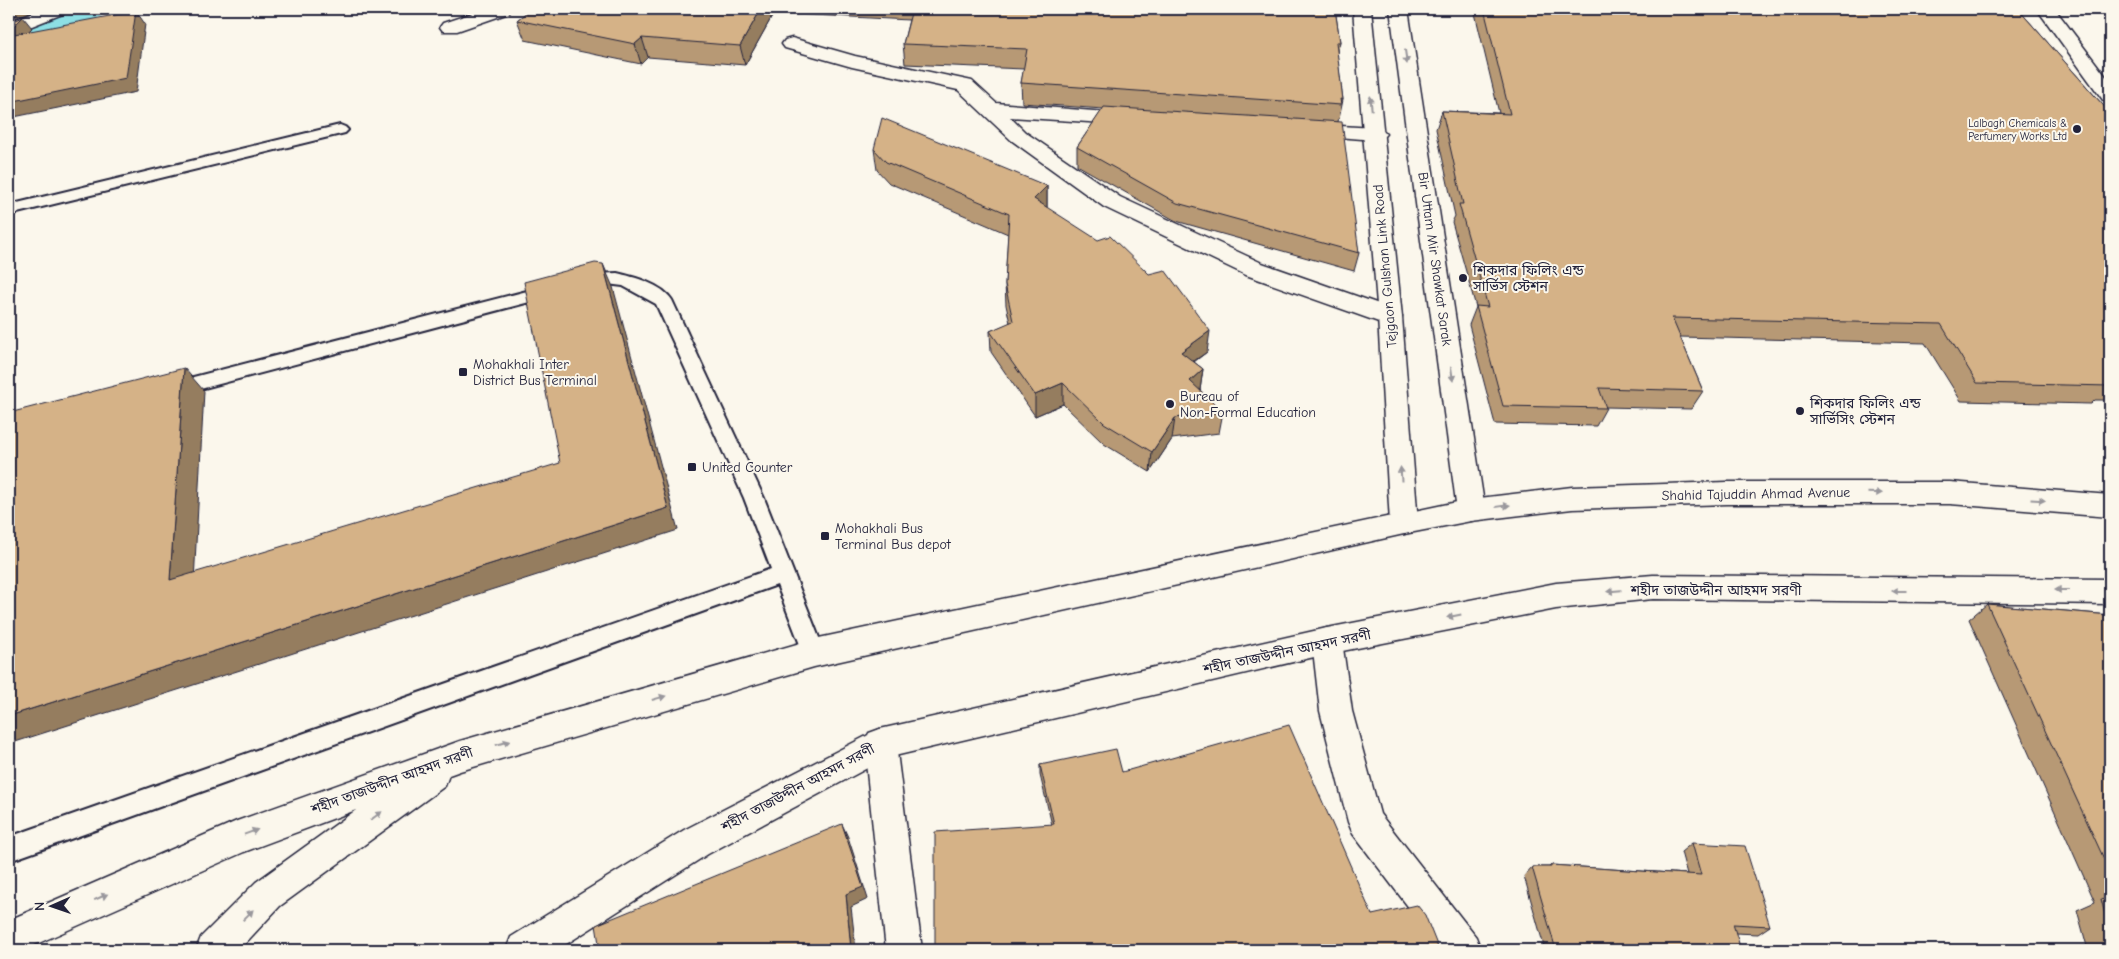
<svg xmlns="http://www.w3.org/2000/svg" width="2119" height="959" font-family="'Comic Neue','Noto Sans Bengali',sans-serif">
  <style>
    .lines { fill: none; stroke-linecap: round; stroke-linejoin: round }
    .canal { fill: #8ddfe4; fill-rule: evenodd }
    .service-casing { stroke: #22223b; stroke-width: 4 }
    .minor-casing { stroke: #22223b; stroke-width: 3 }
    .secondary-casing { stroke: #22223b; stroke-width: 3 }
    .primary-casing { stroke: #22223b; stroke-width: 3 }
    .service { fill: #fbf7ec; fill-rule: evenodd }
    .minor { fill: #fbf7ec; fill-rule: evenodd }
    .secondary { fill: #fbf7ec; fill-rule: evenodd }
    .primary { fill: #fbf7ec; fill-rule: evenodd }
    .wall { fill: #b79974; stroke: #22223b }
    .shaded-wall { fill: #957d5e; stroke: #22223b }
    .building { fill: #d5b287; stroke: #22223b }
    .oneway { fill: #99979c }
    .poi-dot { fill: #22223b; stroke: #fbf7ec; stroke-width: 2 }
    .labels { text-anchor: middle; dominant-baseline: central; stroke-width: 4; stroke-linejoin: round; paint-order: stroke }
    .far-poi-label { font-size: 11px; fill: #22223b; stroke: #fbf7ec; text-anchor: end }
    .street-label { font-size: 14px; fill: #22223b; stroke: #fbf7ec }
    .poi-label { font-size: 14px; fill: #22223b; stroke: #fbf7ec; text-anchor: start }
  </style>
  <rect width="100%" height="100%" fill="#fbf7ec"/>
  <filter id="ink" filterUnits="userSpaceOnUse"><feTurbulence type="fractalNoise" baseFrequency=".02" numOctaves="2"/><feDisplacementMap in="SourceGraphic" scale="10" xChannelSelector="R" yChannelSelector="G"/><feConvolveMatrix kernelMatrix="1 2 1 2 8 2 1 2 1" color-interpolation-filters="sRGB"/></filter>
  <g filter="url(#ink)">
    <g class="lines">
      <path class="canal" d="M 63,9 L 108,9 C 95,28 32,38 9,43 L 9,23 Z"/>
      <g class="service-casing">
        <g id="service">
          <path d="M 340,125 L 345,127 L 348,130 L 345,133 L 9,215 L 9,205 Z"/>
          <path d="M 617,273 C 634,277 662,284 672,300 L 764,498 L 825,653 L 822,660 L 814,663 L 806,660 L 777,585 L 9,861 L 9,837 L 771,569 L 744,498 L 656,304 L 623,286 L 607,284 L 584,288 L 578,286 L 575,282 L 578,278 L 596,274 Z"/>
          <path d="M 554,284 L 560,286 L 563,290 L 560,294 L 170,397 L 163,395 L 161,390 L 163,385 L 170,383 Z"/>
        </g>
      </g>
      <g class="minor-casing">
        <g id="minor">
          <path d="M 42,9 L 67,9 L 65,13 L 9,35 L 9,22 Z"/>
          <path d="M 485,9 L 511,9 L 509,13 L 457,31 L 443,31 L 440,27 L 443,23 Z"/>
          <path d="M 2037,9 L 2055,9 L 2110,82 L 2110,102 L 2103,100 Z"/>
          <path d="M 792,38 L 855,56 L 972,81 L 996,103 L 1143,115 L 1146,119 L 1143,123 L 1136,125 L 1010,117 L 1025,132 L 1120,197 L 1262,263 L 1399,311 L 1402,317 L 1399,323 L 1390,326 L 1246,275 L 1104,207 L 1011,140 L 958,90 L 852,67 L 785,48 L 782,44 L 785,40 Z"/>
          <path d="M 1306,124 L 1375,128 L 1382,130 L 1386,134 L 1382,138 L 1375,140 L 1299,134 L 1296,130 L 1299,126 Z"/>
          <path d="M 1327,628 L 1338,632 L 1342,641 L 1352,711 L 1380,814 L 1476,937 L 1481,950 L 1441,950 L 1353,834 L 1348,822 L 1320,711 L 1312,641 L 1316,632 Z"/>
          <path d="M 880,729 L 891,733 L 896,744 L 922,950 L 886,950 L 864,744 L 869,733 Z"/>
        </g>
      </g>
      <g class="secondary-casing">
        <g id="secondary">
          <path d="M 1353,9 L 1371,9 L 1402,317 L 1418,523 L 1414,531 L 1404,534 L 1394,531 L 1390,523 L 1378,317 Z"/>
          <path d="M 1390,9 L 1408,9 L 1485,510 L 1481,518 L 1471,521 L 1461,518 L 1457,510 Z"/>
        </g>
      </g>
      <g class="primary-casing">
        <g id="primary">
          <path d="M 1727,482 L 1950,482 L 2110,495 L 2110,517 L 1950,504 L 1727,504 L 1572,509 L 1471,521 L 1404,534 L 814,667 L 460,771 L 449,775 L 445,786 L 280,906 L 239,950 L 196,950 L 201,937 L 256,882 L 356,810 L 244,852 L 23,950 L 9,950 L 9,920 L 237,821 L 460,741 L 814,639 L 1471,499 L 1572,487 Z"/>
          <path d="M 1653,575 L 2110,579 L 2110,604 L 1653,599 L 1556,609 L 1327,654 L 886,758 L 708,854 L 557,950 L 506,950 L 511,937 L 684,830 L 880,729 L 1327,628 L 1556,583 Z"/>
        </g>
      </g>
      <use href="#service" class="service"/>
      <use href="#minor" class="minor"/>
      <use href="#secondary" class="secondary"/>
      <use href="#primary" class="primary"/>
    </g>
    <g class="wall">
      <path d="M 531,9 L 1335,9 L 1340,42 L 1337,53 L 1343,100 L 1339,119 L 1338,119 L 1337,121 L 1359,253 L 1354,271 L 1176,221 L 1077,165 L 1077,147 L 1103,109 L 1022,103 L 1021,83 L 1024,69 L 905,64 L 903,44 L 909,20 L 774,13 L 745,65 L 648,57 L 641,64 L 525,40 L 517,20 Z"/>
      <path d="M 1474,9 L 2018,9 L 2110,113 L 2110,400 L 2095,400 L 2091,404 L 1961,401 L 1925,343 L 1680,337 L 1703,391 L 1691,409 L 1606,407 L 1606,408 L 1596,426 L 1495,424 L 1469,325 L 1476,307 L 1452,222 L 1455,216 L 1436,129 L 1442,111 L 1499,113 Z"/>
      <path d="M 874,149 L 1047,186 L 1047,208 L 1207,352 L 1194,362 L 1203,369 L 1200,390 L 1223,412 L 1219,433 L 1172,439 L 1150,472 L 1104,444 L 1063,404 L 1035,416 L 991,352 L 990,331 L 1010,323 L 1006,305 L 1005,284 L 1008,234 L 889,183 L 877,170 Z"/>
      <path d="M 1987,604 L 2110,615 L 2110,950 L 2088,950 L 2077,910 L 2095,902 L 1969,619 Z"/>
      <path d="M 1040,765 L 1122,772 L 1372,915 L 1439,950 L 1052,825 L 1040,775 Z"/>
      <path d="M 1692,843 L 1770,926 L 1758,934 L 1735,933 L 1741,950 L 1545,950 L 1524,876 L 1532,867 L 1549,867 L 1551,865 L 1687,874 L 1681,852 Z"/>
    </g>
    <g class="shaded-wall">
      <path d="M 9,9 L 38,9 L 9,20 Z"/>
      <path d="M 761,9 L 773,9 L 774,13 L 745,65 L 740,46 Z"/>
      <path d="M 136,11 L 145,24 L 136,92 L 9,118 L 9,102 Z"/>
      <path d="M 23,17 L 32,28 L 9,50 L 9,31 Z"/>
      <path d="M 642,38 L 648,57 L 641,64 L 635,44 Z"/>
      <path d="M 1047,186 L 1047,207 L 1034,220 L 1034,199 Z"/>
      <path d="M 603,264 L 613,287 L 678,530 L 9,744 L 9,716 L 668,508 Z"/>
      <path d="M 1210,331 L 1207,352 L 1178,372 L 1181,352 Z"/>
      <path d="M 184,368 L 204,391 L 193,601 L 170,580 Z"/>
      <path d="M 1203,369 L 1200,390 L 1187,401 L 1190,381 Z"/>
      <path d="M 1063,383 L 1063,404 L 1035,416 L 1035,395 Z"/>
      <path d="M 1175,418 L 1172,439 L 1150,472 L 1152,452 Z"/>
      <path d="M 842,824 L 848,837 L 868,899 L 851,907 L 856,950 L 851,950 L 846,894 Z"/>
    </g>
    <g class="building">
      <path d="M 531,9 L 761,9 L 740,46 L 642,38 L 635,44 L 517,20 Z"/>
      <path d="M 912,9 L 1335,9 L 1340,42 L 1336,42 L 1343,100 L 1340,99 L 1341,105 L 1021,83 L 1027,49 L 903,44 Z"/>
      <path d="M 1484,9 L 2018,9 L 2110,113 L 2110,382 L 2107,382 L 2110,386 L 1977,383 L 1941,324 L 1672,318 L 1703,391 L 1599,388 L 1606,408 L 1503,406 L 1476,306 L 1488,307 L 1459,204 L 1463,204 L 1442,111 L 1510,114 Z"/>
      <path d="M 136,11 L 126,78 L 9,102 L 9,35 Z"/>
      <path d="M 23,17 L 9,31 L 9,23 Z"/>
      <path d="M 1104,107 L 1342,122 L 1359,253 L 1177,203 L 1077,147 Z"/>
      <path d="M 882,118 L 1047,186 L 1034,199 L 1098,240 L 1110,236 L 1149,274 L 1165,270 L 1210,331 L 1181,352 L 1203,369 L 1190,381 L 1223,412 L 1175,418 L 1152,452 L 1104,423 L 1063,383 L 1035,395 L 990,331 L 1013,321 L 1005,284 L 1009,214 L 886,162 L 874,149 Z"/>
      <path d="M 595,263 L 603,264 L 668,508 L 9,716 L 9,413 L 184,368 L 170,580 L 560,463 L 524,282 Z"/>
      <path d="M 1987,604 L 2110,615 L 2110,872 Z"/>
      <path d="M 1289,725 L 1372,915 L 1417,905 L 1425,915 L 1439,950 L 935,950 L 935,832 L 1054,824 L 1040,765 L 1116,749 L 1122,772 Z"/>
      <path d="M 842,824 L 863,887 L 846,894 L 851,950 L 600,950 L 596,925 Z"/>
      <path d="M 1692,843 L 1745,846 L 1770,926 L 1733,924 L 1741,950 L 1556,950 L 1532,867 L 1551,867 L 1551,865 L 1701,875 Z"/>
      <path d="M 2101,899 L 2110,902 L 2110,934 Z"/>
    </g>
    <defs><path id="oneway-solid" d="M-6-.8H1V-3.2L6.5 0L1 3.2V.8H-6Z" transform="scale(1.25)"/></defs>
    <g class="oneway">
      <use href="#oneway-solid" transform="translate(1406 57) rotate(82)"/>
      <use href="#oneway-solid" transform="translate(1371 103) rotate(-96)"/>
      <use href="#oneway-solid" transform="translate(1452 374) rotate(82)"/>
      <use href="#oneway-solid" transform="translate(1401 474) rotate(-94)"/>
      <use href="#oneway-solid" transform="translate(1875 493) rotate(1)"/>
      <use href="#oneway-solid" transform="translate(2038 500) rotate(4)"/>
      <use href="#oneway-solid" transform="translate(1503 506) rotate(-7)"/>
      <use href="#oneway-solid" transform="translate(2062 590) rotate(180)"/>
      <use href="#oneway-solid" transform="translate(1614 591) rotate(175)"/>
      <use href="#oneway-solid" transform="translate(1899 591) rotate(180)"/>
      <use href="#oneway-solid" transform="translate(1454 616) rotate(168)"/>
      <use href="#oneway-solid" transform="translate(659 698) rotate(-16)"/>
      <use href="#oneway-solid" transform="translate(503 743) rotate(-16)"/>
      <use href="#oneway-solid" transform="translate(376 816) rotate(-36)"/>
      <use href="#oneway-solid" transform="translate(251 832) rotate(-20)"/>
      <use href="#oneway-solid" transform="translate(101 897) rotate(-24)"/>
      <use href="#oneway-solid" transform="translate(248 915) rotate(-45)"/>
    </g>
  </g>
  <g class="poi-dot">
    <circle cx="2077" cy="129" r="5"/>
    <circle cx="1463" cy="278" r="5"/>
    <rect x="458" y="367" width="10" height="10" rx="2.5"/>
    <circle cx="1170" cy="404" r="5"/>
    <circle cx="1800" cy="411" r="5"/>
    <rect x="687" y="462" width="10" height="10" rx="2.5"/>
    <rect x="820" y="531" width="10" height="10" rx="2.5"/>
  </g>
  <g class="labels">
    <g class="far-poi-label">
      <text x="2067" y="123">Lalbagh Chemicals &amp;<tspan x="2067" dy="13">Perfumery Works Ltd</tspan></text>
    </g>
    <g class="street-label">
      <text transform="translate(1435 259) rotate(82)">Bir Uttam Mir Shawkat Sarak</text>
      <text transform="translate(1385 266) rotate(-95)">Tejgaon Gulshan Link Road</text>
      <text transform="translate(1756 494) rotate(-1)">Shahid Tajuddin Ahmad Avenue</text>
      <text x="1716" y="590">শহীদ তাজউদ্দীন আহমদ সরণী</text>
      <text transform="translate(1287 652) rotate(-12)">শহীদ তাজউদ্দীন আহমদ সরণী</text>
      <text transform="translate(392 781) rotate(-20)">শহীদ তাজউদ্দীন আহমদ সরণী</text>
      <text transform="translate(798 788) rotate(-28)">শহীদ তাজউদ্দীন আহমদ সরণী</text>
    </g>
    <g class="poi-label">
      <text x="1473" y="270">শিকদার ফিলিং এন্ড<tspan x="1473" dy="16">সার্ভিস স্টেশন</tspan></text>
      <text x="473" y="364">Mohakhali Inter<tspan x="473" dy="16">District Bus Terminal</tspan></text>
      <text x="1180" y="396">Bureau of<tspan x="1180" dy="16">Non-Formal Education</tspan></text>
      <text x="1810" y="403">শিকদার ফিলিং এন্ড<tspan x="1810" dy="16">সার্ভিসিং স্টেশন</tspan></text>
      <text x="702" y="467">United Counter</text>
      <text x="835" y="528">Mohakhali Bus<tspan x="835" dy="16">Terminal Bus depot</tspan></text>
    </g>
  </g>
  <rect width="2119" height="959" fill="none" stroke="#fbf7ec" stroke-width="30"/>
  <rect x="15" y="15" width="2089" height="929" fill="none" stroke="#22223b" stroke-width="2" filter="url(#ink)"/>
  <g transform="translate(52 906) rotate(268)" stroke="#fbf7ec" stroke-width="4" paint-order="stroke">
  <path d="M0-4L9 19L0 12L-9 19Z" fill="#22223b"/>
  <text y="-8" font-size="14" font-weight="bold" text-anchor="middle" fill="#22223b">N</text>
  </g>
</svg>
